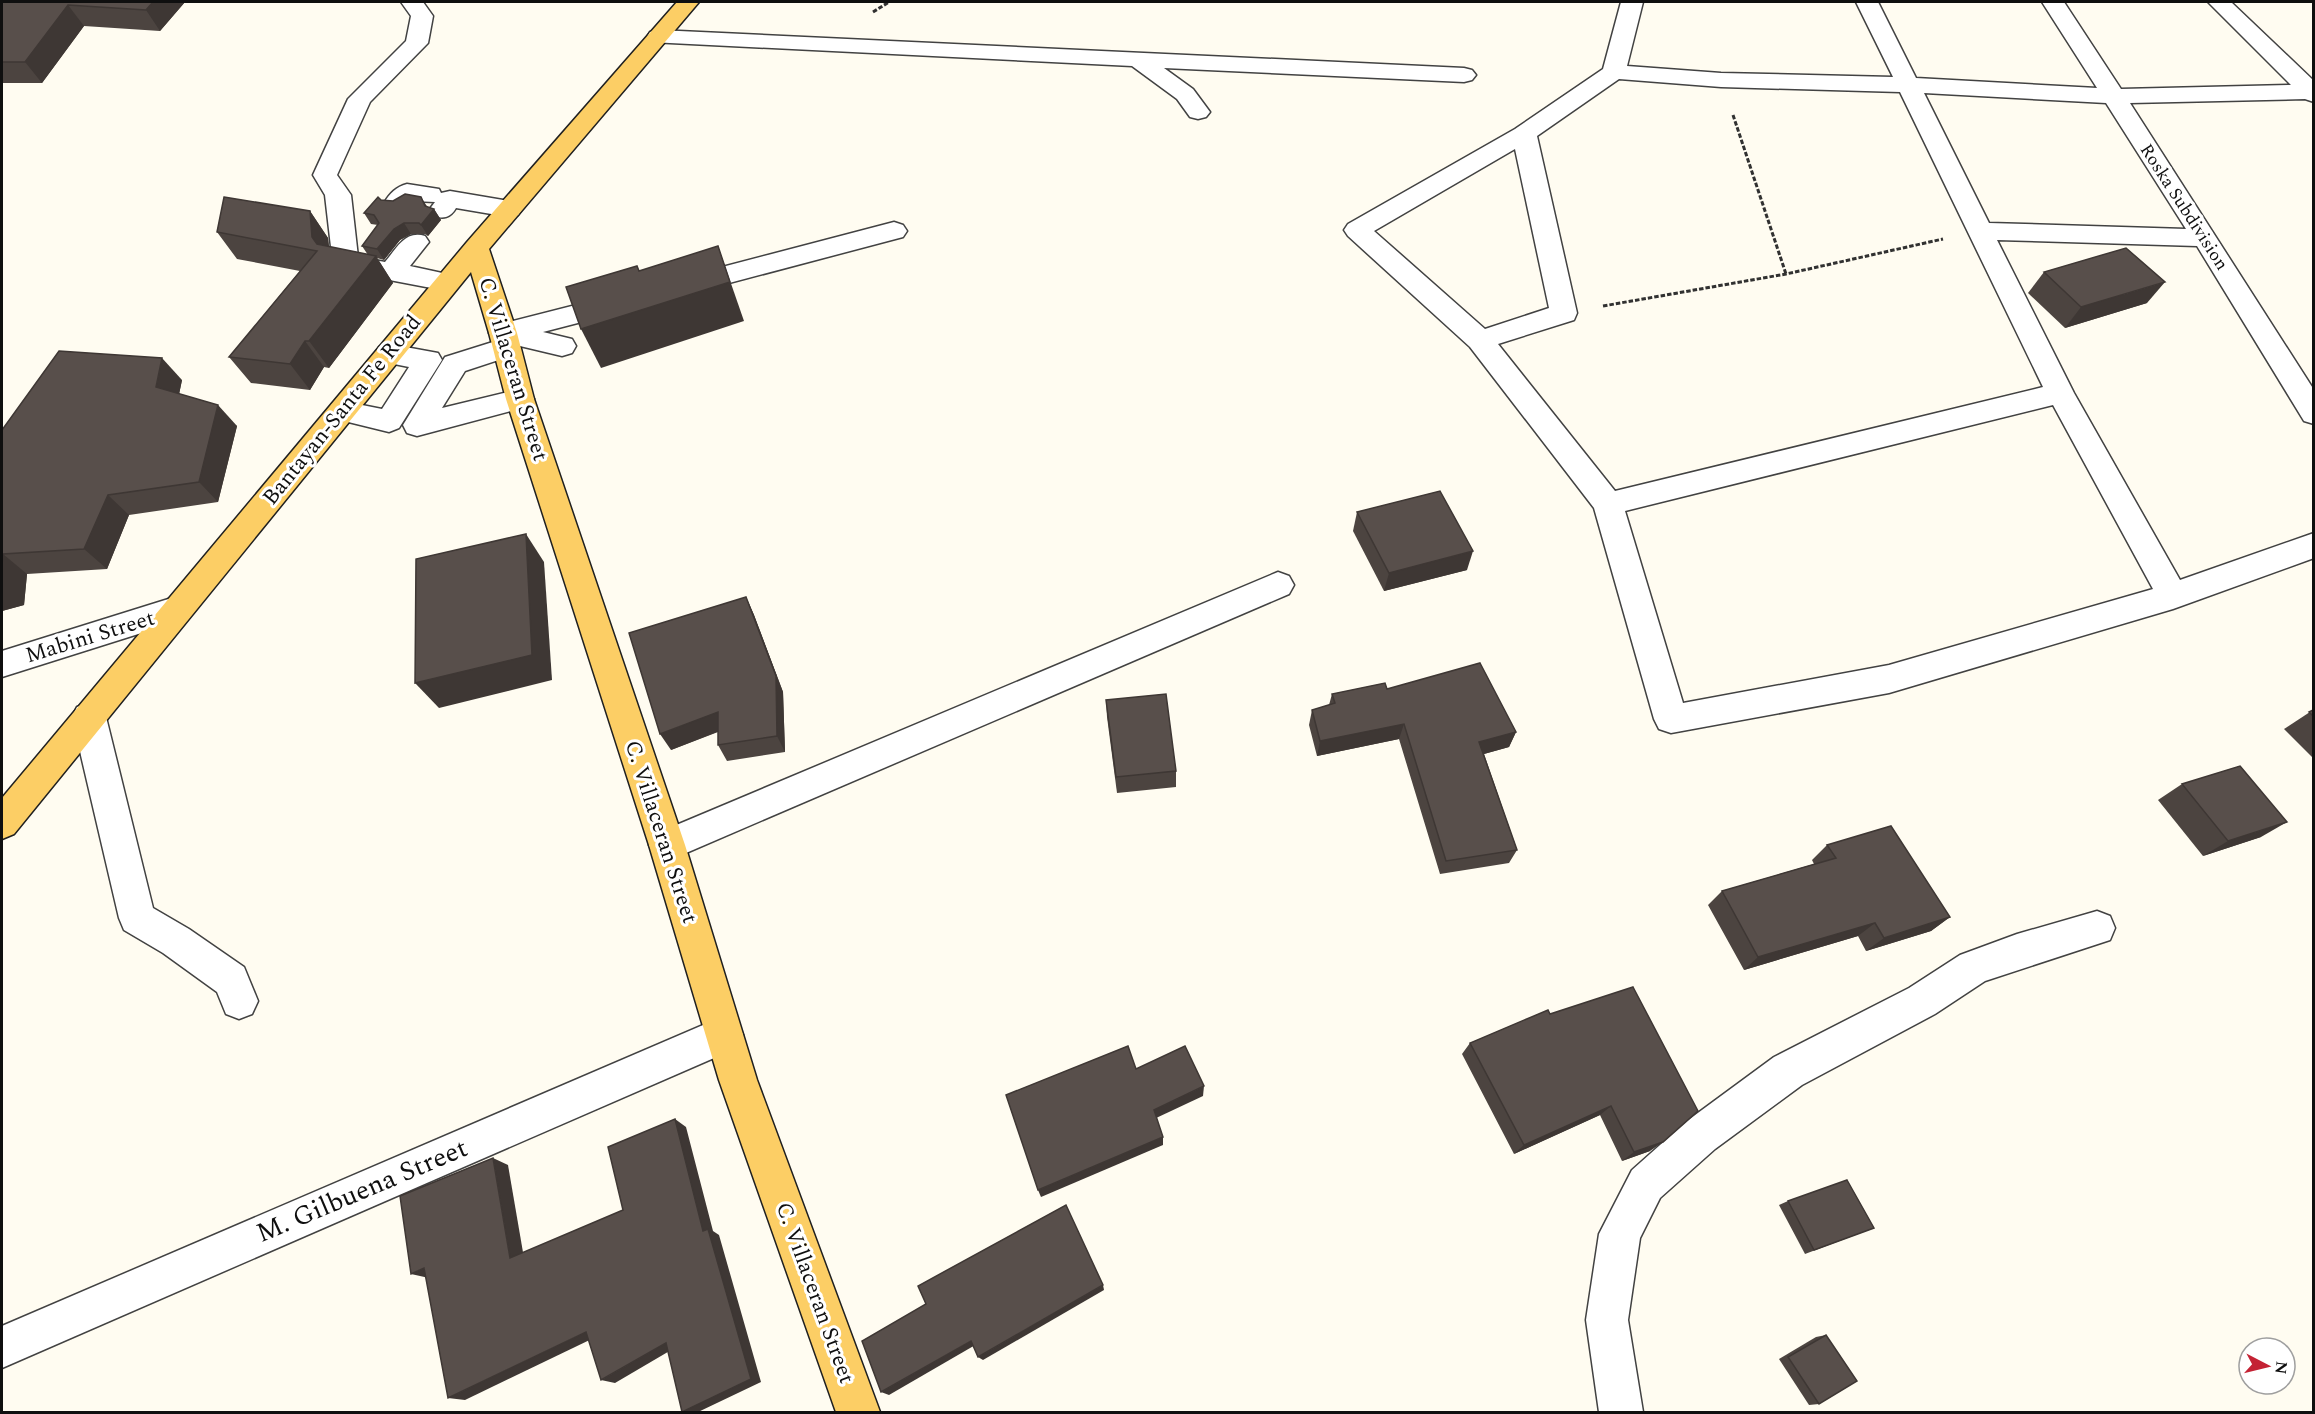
<svg xmlns="http://www.w3.org/2000/svg" width="2315" height="1414" font-family="Spectral,serif">
  <style>
    .lines { fill: none; stroke-linecap: round; stroke-linejoin: round }
    .minor-casing { stroke: #424242; stroke-width: 3 }
    .major-casing { stroke: #202020; stroke-width: 3 }
    .path { stroke: #313131; stroke-width: 3; stroke-dasharray: 4.5 2; stroke-linecap: butt }
    .minor { fill: #fff; fill-rule: evenodd }
    .major { fill: #fcce65; fill-rule: evenodd }
    .wall { fill: #4c4440 }
    .shaded-wall { fill: #3e3734 }
    .building { fill: #584f4b; stroke: #3e3734; stroke-width: 1.5 }
    .labels { text-anchor: middle; dominant-baseline: central; stroke-width: 6; stroke-linejoin: round; paint-order: stroke }
    .far-street-label { font-size: 18px; fill: #0f0f0f; stroke: #fff }
    .street-label { font-size: 22px; fill: #0f0f0f; stroke: #fff }
    .near-street-label { font-size: 27px; fill: #0f0f0f; stroke: #fff }
  </style>
  <rect width="100%" height="100%" fill="#fffcf1"/>
  <g class="lines">
    <g class="minor-casing">
      <g id="minor">
        <path d="M 401,2 L 423,2 L 433,16 L 428,43 L 370,102 L 337,175 L 351,195 L 358,257 L 385,262 C 397,248 405,230 425,236 L 429,242 L 410,266 L 456,276 L 460,282 L 456,288 L 447,291 L 337,270 L 333,264 L 325,195 L 313,175 L 348,99 L 406,41 L 411,16 Z"/>
        <path d="M 1621,2 L 1643,2 L 1627,66 L 1721,73 L 1893,77 L 1856,2 L 1878,2 L 1916,78 L 2097,88 L 2042,2 L 2064,2 L 2121,89 L 2291,85 L 2208,2 L 2231,2 L 2314,81 L 2314,102 L 2305,99 L 2130,103 L 2314,390 L 2314,424 L 2304,421 L 2197,246 L 1997,240 L 2074,393 L 2180,580 L 2314,533 L 2314,558 L 2173,609 L 1889,693 L 1671,733 L 1659,729 L 1654,719 L 1594,508 L 1470,347 L 1348,236 L 1344,230 L 1348,224 L 1515,129 L 1603,69 ZM 1619,79 L 1721,87 L 1900,92 L 2043,387 L 1615,491 L 1498,344 L 1574,320 L 1577,313 L 1537,136 ZM 1924,93 L 2106,103 L 2186,229 L 1989,223 ZM 1515,149 L 1549,308 L 1485,329 L 1374,231 ZM 2053,405 L 2153,589 L 1889,665 L 1683,703 L 1625,511 Z"/>
        <path d="M 658,30 L 1464,68 L 1472,70 L 1476,75 L 1472,80 L 1464,82 L 1164,68 L 1193,89 L 1210,112 L 1206,117 L 1198,119 L 1190,117 L 1177,99 L 1132,66 L 650,42 L 647,37 L 650,32 Z"/>
        <path d="M 407,184 L 439,189 L 441,193 L 450,191 L 509,201 L 518,203 L 522,209 L 518,215 L 509,217 L 456,208 C 450,218 444,219 433,216 L 429,210 L 435,202 L 413,201 C 405,210 400,212 388,209 L 384,203 C 390,193 396,187 407,184 Z"/>
        <path d="M 894,222 L 903,225 L 907,231 L 903,237 L 684,295 L 675,292 L 671,286 L 675,280 L 684,277 Z"/>
        <path d="M 619,294 L 628,296 L 632,303 L 628,310 L 543,332 L 572,339 L 576,346 L 572,353 L 562,356 L 520,346 L 517,354 L 465,371 L 442,408 L 520,389 L 530,392 L 534,399 L 530,406 L 417,436 L 407,433 L 403,425 L 445,357 L 496,341 L 489,333 L 493,326 Z"/>
        <path d="M 389,344 L 438,353 L 442,360 L 399,428 L 389,432 L 332,418 L 328,411 L 332,404 L 342,401 L 382,409 L 409,367 L 379,361 L 375,354 L 379,347 Z"/>
        <path d="M 1278,572 L 1289,576 L 1294,585 L 1289,594 L 679,856 L 667,861 L 655,856 L 649,845 L 655,834 Z"/>
        <path d="M 178,596 L 189,600 L 194,609 L 189,618 L 2,677 L 2,651 Z"/>
        <path d="M 89,703 L 101,707 L 106,717 L 153,908 L 189,929 L 244,967 L 258,1001 L 252,1014 L 239,1019 L 226,1014 L 217,992 L 163,953 L 124,930 L 119,918 L 72,717 L 77,707 Z"/>
        <path d="M 2097,911 L 2110,916 L 2115,928 L 2110,940 L 1985,981 L 1935,1014 L 1802,1085 L 1715,1149 L 1660,1198 L 1640,1238 L 1628,1320 L 1643,1412 L 1599,1412 L 1586,1320 L 1599,1234 L 1632,1170 L 1687,1121 L 1774,1057 L 1909,988 L 1960,955 L 2017,934 Z"/>
        <path d="M 724,1016 L 737,1022 L 743,1035 L 737,1048 L 2,1368 L 2,1326 Z"/>
      </g>
    </g>
    <g class="major-casing">
      <path id="major" d="M 677,2 L 699,2 L 489,249 L 517,333 L 534,399 L 685,845 L 757,1080 L 880,1412 L 836,1412 L 719,1080 L 649,845 L 506,399 L 489,333 L 471,272 L 14,834 L 2,839 L 2,798 L 467,242 Z"/>
    </g>
    <g class="path">
      <path d="M 873,12 L 889,2"/>
      <path d="M 1733,115 L 1786,274"/>
      <path d="M 1603,306 L 1786,274 L 1943,239"/>
    </g>
    <use href="#minor" class="minor"/>
    <use href="#major" class="major"/>
  </g>
  <g class="wall">
    <path d="M 2,2 L 185,2 L 160,31 L 84,26 L 42,83 L 2,83 Z"/>
    <path d="M 381,200 L 434,209 L 441,220 L 428,236 L 425,234 L 411,234 L 400,240 L 384,260 L 377,258 L 393,283 L 329,368 L 324,367 L 310,390 L 251,383 L 229,357 L 300,271 L 237,259 L 217,232 L 310,211 L 328,238 L 329,247 L 368,255 L 362,246 L 378,225 L 371,224 L 364,213 Z"/>
    <path d="M 2044,272 L 2147,303 L 2065,328 L 2028,293 Z"/>
    <path d="M 182,380 L 179,394 L 237,426 L 218,502 L 129,515 L 107,569 L 27,574 L 24,605 L 2,611 L 2,430 Z"/>
    <path d="M 1357,512 L 1467,570 L 1384,591 L 1353,531 Z"/>
    <path d="M 746,597 L 754,615 L 783,692 L 785,752 L 727,761 L 718,745 L 718,732 L 671,750 Z"/>
    <path d="M 1387,689 L 1516,732 L 1509,747 L 1484,754 L 1517,850 L 1509,863 L 1440,874 L 1399,739 L 1317,756 L 1309,725 L 1312,710 L 1329,705 L 1332,694 Z"/>
    <path d="M 1106,700 L 1176,771 L 1176,787 L 1117,793 L 1107,717 Z"/>
    <path d="M 2313,710 L 2313,758 L 2284,729 Z"/>
    <path d="M 2182,784 L 2261,837 L 2203,856 L 2158,800 Z"/>
    <path d="M 1827,845 L 1950,917 L 1931,931 L 1866,951 L 1858,936 L 1744,970 L 1708,905 L 1722,891 L 1814,864 L 1812,860 Z"/>
    <path d="M 1550,1014 L 1650,1151 L 1622,1161 L 1600,1115 L 1514,1154 L 1462,1054 L 1470,1043 Z"/>
    <path d="M 1788,1201 L 1874,1228 L 1805,1254 L 1779,1205 Z"/>
    <path d="M 1826,1335 L 1819,1404 L 1809,1405 L 1779,1359 L 1816,1337 Z"/>
  </g>
  <g class="shaded-wall">
    <path d="M 153,2 L 185,2 L 160,31 L 146,10 Z"/>
    <path d="M 68,5 L 84,26 L 42,83 L 25,62 Z"/>
    <path d="M 421,197 L 428,208 L 434,209 L 441,220 L 428,236 L 421,225 L 425,206 Z"/>
    <path d="M 310,211 L 328,238 L 331,264 L 312,237 Z"/>
    <path d="M 404,223 L 411,234 L 400,240 L 384,260 L 377,249 L 394,229 Z"/>
    <path d="M 718,246 L 744,321 L 601,368 L 581,329 Z"/>
    <path d="M 376,256 L 393,283 L 329,368 L 309,341 Z"/>
    <path d="M 2165,282 L 2147,303 L 2065,328 L 2081,307 Z"/>
    <path d="M 305,341 L 324,367 L 310,390 L 290,364 Z"/>
    <path d="M 162,358 L 182,380 L 176,409 L 156,387 Z"/>
    <path d="M 218,405 L 237,426 L 218,502 L 199,482 Z"/>
    <path d="M 108,495 L 129,515 L 107,569 L 84,549 Z"/>
    <path d="M 526,534 L 544,562 L 552,680 L 439,708 L 415,683 Z"/>
    <path d="M 1473,551 L 1467,570 L 1384,591 L 1389,573 Z"/>
    <path d="M 3,554 L 27,574 L 24,605 L 2,611 L 2,565 Z"/>
    <path d="M 746,597 L 754,615 L 783,692 L 785,752 L 777,736 Z"/>
    <path d="M 718,712 L 727,728 L 671,750 L 660,734 Z"/>
    <path d="M 1404,724 L 1399,739 L 1317,756 L 1320,741 Z"/>
    <path d="M 1516,732 L 1509,747 L 1473,757 L 1479,742 Z"/>
    <path d="M 2287,822 L 2261,837 L 2203,856 L 2228,841 Z"/>
    <path d="M 1950,917 L 1931,931 L 1866,951 L 1884,938 Z"/>
    <path d="M 1875,923 L 1858,936 L 1744,970 L 1758,957 Z"/>
    <path d="M 1204,1086 L 1203,1096 L 1154,1119 L 1154,1110 Z"/>
    <path d="M 1611,1106 L 1600,1115 L 1514,1154 L 1524,1145 Z"/>
    <path d="M 675,1119 L 686,1127 L 713,1231 L 719,1235 L 761,1382 L 696,1413 L 682,1412 Z"/>
    <path d="M 1163,1137 L 1163,1145 L 1041,1197 L 1038,1190 Z"/>
    <path d="M 1663,1142 L 1650,1151 L 1622,1161 L 1634,1152 Z"/>
    <path d="M 493,1158 L 508,1165 L 525,1264 L 510,1258 Z"/>
    <path d="M 424,1268 L 429,1278 L 411,1274 Z"/>
    <path d="M 1103,1285 L 1104,1290 L 983,1360 L 978,1357 Z"/>
    <path d="M 586,1332 L 600,1335 L 465,1400 L 448,1398 Z"/>
    <path d="M 971,1341 L 977,1344 L 889,1395 L 881,1392 Z"/>
    <path d="M 666,1343 L 678,1346 L 615,1383 L 601,1380 Z"/>
  </g>
  <g class="building">
    <path d="M 2,2 L 153,2 L 146,10 L 68,5 L 25,62 L 2,62 Z"/>
    <path d="M 405,194 L 421,197 L 425,206 L 434,209 L 421,225 L 419,223 L 404,223 L 394,229 L 377,249 L 362,246 L 379,223 L 374,215 L 364,213 L 378,197 L 381,200 L 393,201 Z"/>
    <path d="M 224,197 L 310,211 L 312,237 L 317,244 L 376,256 L 309,341 L 305,341 L 290,364 L 229,357 L 317,251 L 217,232 Z"/>
    <path d="M 718,246 L 730,282 L 581,329 L 566,287 L 637,266 L 639,271 Z"/>
    <path d="M 2126,248 L 2165,282 L 2081,307 L 2044,272 Z"/>
    <path d="M 59,351 L 162,358 L 156,387 L 218,405 L 199,482 L 108,495 L 84,549 L 3,554 L 2,565 L 2,430 Z"/>
    <path d="M 1440,491 L 1473,551 L 1389,573 L 1357,512 Z"/>
    <path d="M 526,534 L 532,655 L 415,683 L 416,559 Z"/>
    <path d="M 746,597 L 776,676 L 777,736 L 718,745 L 718,712 L 660,734 L 629,633 Z"/>
    <path d="M 1480,663 L 1516,732 L 1479,742 L 1517,850 L 1446,861 L 1404,724 L 1320,741 L 1312,710 L 1335,703 L 1332,694 L 1385,683 L 1387,689 Z"/>
    <path d="M 1166,694 L 1176,771 L 1116,777 L 1106,700 Z"/>
    <path d="M 2313,710 L 2313,716 L 2309,712 Z"/>
    <path d="M 2240,766 L 2287,822 L 2228,841 L 2182,784 Z"/>
    <path d="M 1891,826 L 1950,917 L 1884,938 L 1875,923 L 1758,957 L 1722,891 L 1836,858 L 1827,845 Z"/>
    <path d="M 1633,987 L 1698,1111 L 1663,1142 L 1634,1152 L 1611,1106 L 1524,1145 L 1470,1043 L 1548,1010 L 1550,1014 Z"/>
    <path d="M 1128,1046 L 1136,1069 L 1185,1046 L 1204,1086 L 1154,1110 L 1163,1137 L 1038,1190 L 1006,1095 Z"/>
    <path d="M 675,1119 L 703,1231 L 708,1229 L 751,1379 L 682,1412 L 666,1343 L 601,1380 L 586,1332 L 448,1398 L 424,1268 L 411,1274 L 400,1196 L 493,1158 L 510,1258 L 623,1210 L 608,1147 Z"/>
    <path d="M 1847,1180 L 1874,1228 L 1814,1250 L 1788,1201 Z"/>
    <path d="M 1066,1205 L 1103,1285 L 978,1357 L 971,1341 L 881,1392 L 862,1341 L 926,1304 L 918,1286 Z"/>
    <path d="M 1826,1335 L 1857,1381 L 1819,1404 L 1788,1357 Z"/>
  </g>
  <g class="labels">
    <g class="far-street-label">
      <text transform="translate(2184 207) rotate(57)">Roska Subdivision</text>
    </g>
    <g class="street-label">
      <text transform="translate(513 369) rotate(73)">C. Villaceran Street</text>
      <text transform="translate(342 410) rotate(-51)">Bantayan-Santa Fe Road</text>
      <text transform="translate(90 637) rotate(-17)">Mabini Street</text>
      <text transform="translate(661 832) rotate(72)">C. Villaceran Street</text>
      <text transform="translate(815 1293) rotate(70)">C. Villaceran Street</text>
    </g>
    <g class="near-street-label">
      <text transform="translate(362 1191) rotate(-23)">M. Gilbuena Street</text>
    </g>
  </g>
  <rect width="2315" height="1414" fill="none" stroke="#0f0f0f" stroke-width="6"/>
  <g transform="translate(2267 1366) rotate(97)"><circle r="28" fill="#ffffff" stroke="#9f9f9f" stroke-width="1.5"/>
  <path d="M0-4.5L10 22L0 15L-10 22Z" fill="#c42234"/>
  <text y="-9" font-size="16" font-weight="bold" text-anchor="middle" fill="#0f0f0f">N</text>
  </g>
</svg>
